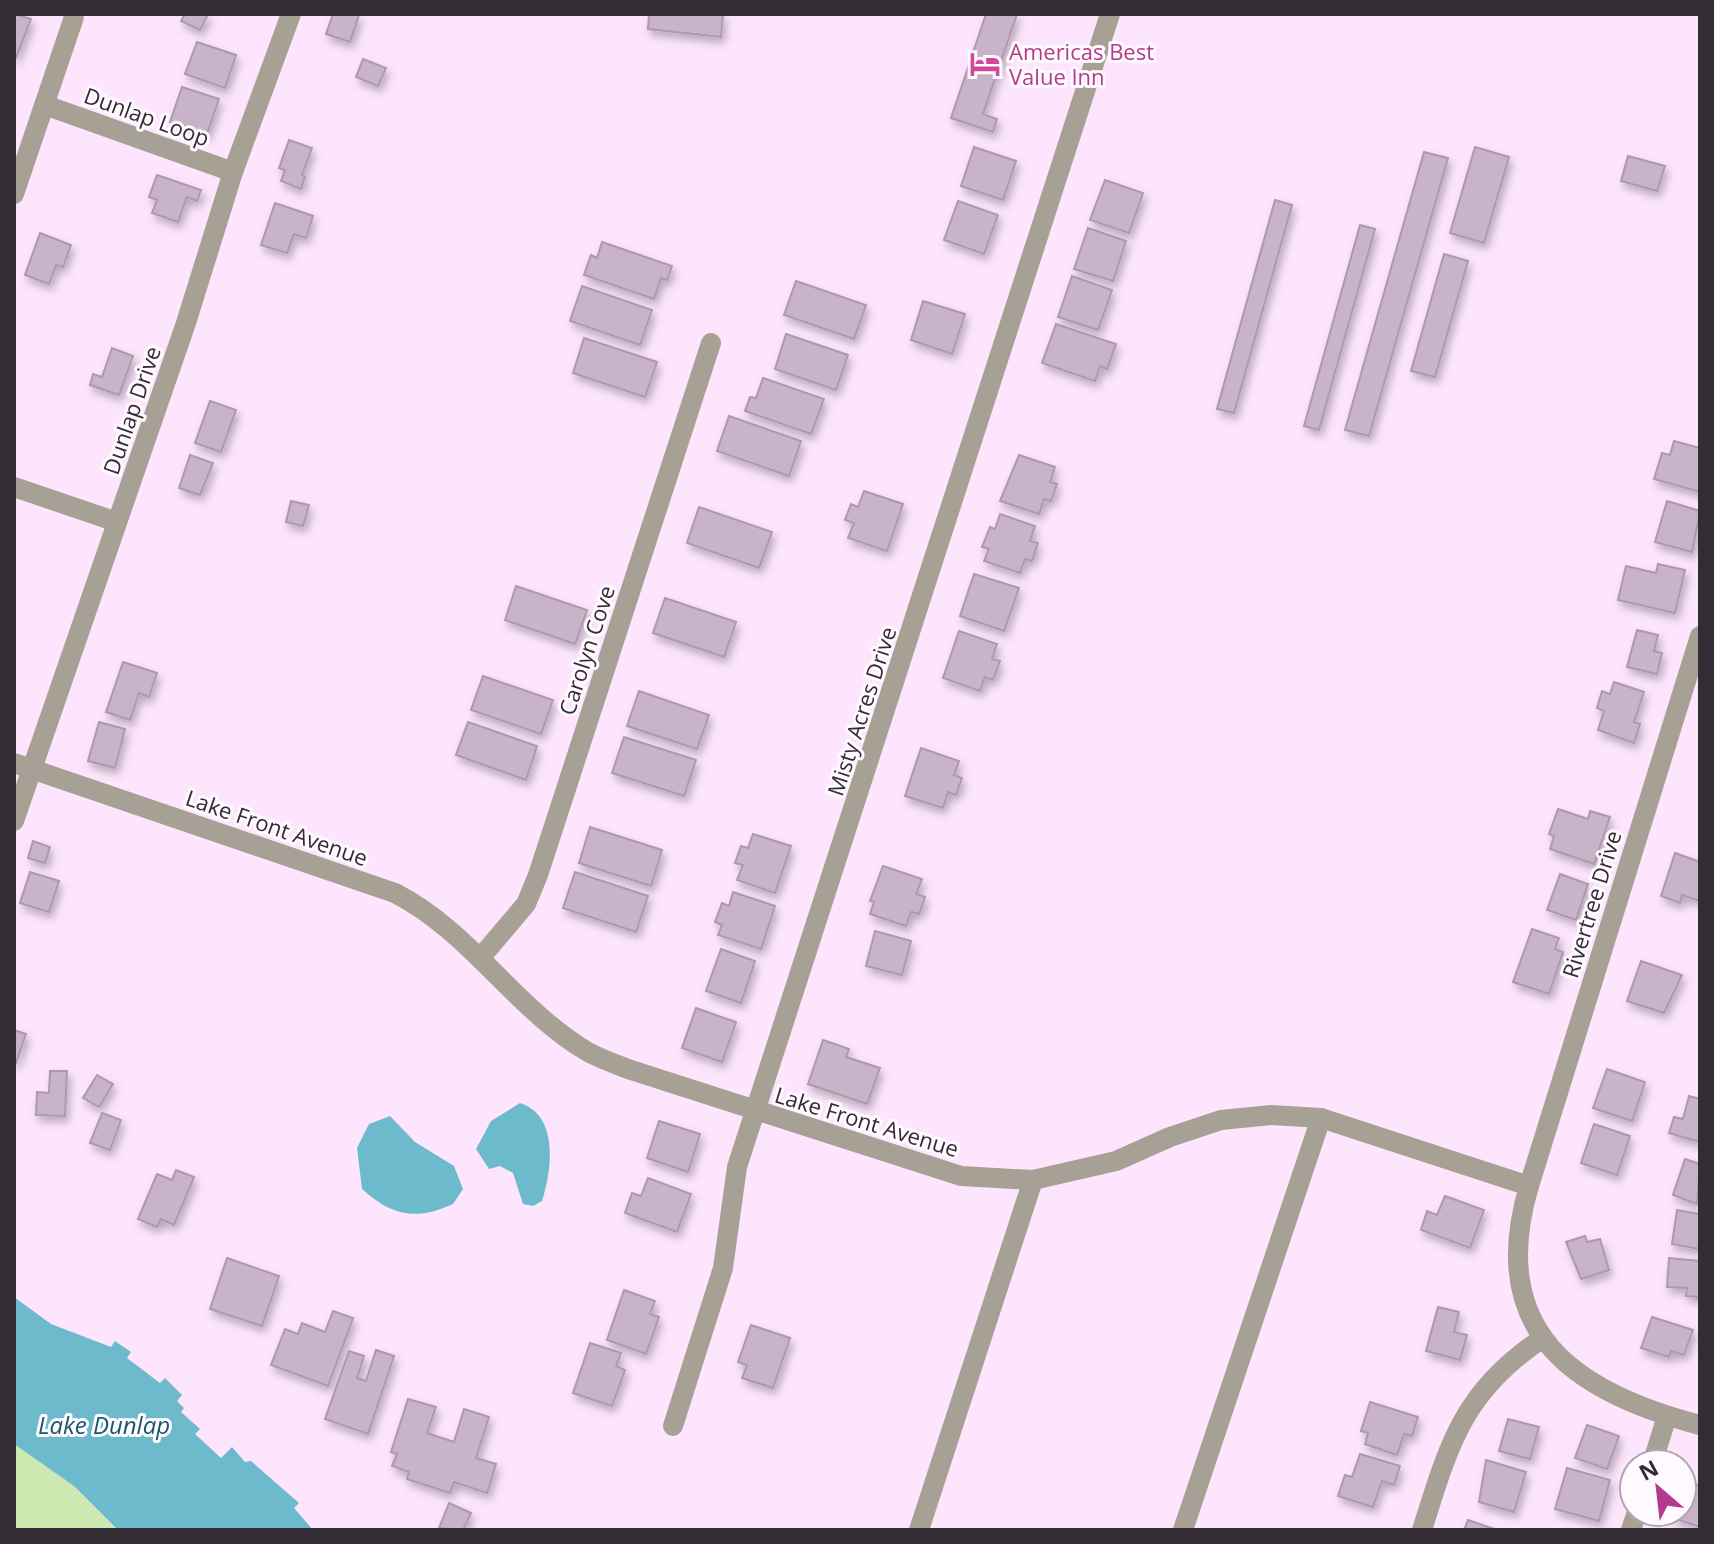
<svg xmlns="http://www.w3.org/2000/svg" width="1714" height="1544" font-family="'Open Sans',sans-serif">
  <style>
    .green { fill: #cbe9b1 }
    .water { fill: #6cbacc }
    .building { fill: #c9b3c9; stroke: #ad98ae; stroke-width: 2; filter: url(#shadow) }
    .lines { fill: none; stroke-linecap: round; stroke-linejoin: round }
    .minor { stroke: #a7a195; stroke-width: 20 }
    .labels { text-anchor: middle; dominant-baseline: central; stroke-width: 6; stroke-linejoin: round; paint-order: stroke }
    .hotel-label { font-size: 22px; fill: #b23c85; stroke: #fffaff; text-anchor: start }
    .street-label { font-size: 22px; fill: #342c34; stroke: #fffaff }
    .water-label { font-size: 24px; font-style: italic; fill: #185966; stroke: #fffaff }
  </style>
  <defs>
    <filter id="shadow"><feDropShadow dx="3" dy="5.5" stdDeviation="4" flood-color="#0004"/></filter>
  </defs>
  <rect width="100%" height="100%" fill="#fde6fd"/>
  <path class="green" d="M 14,1444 L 74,1486 L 118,1530 L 14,1530 Z"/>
  <g class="water">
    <path d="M 520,1103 C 559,1115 552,1170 542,1201 L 533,1206 L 523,1204 L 513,1173 L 500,1166 L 489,1169 L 476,1149 L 491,1121 Z"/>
    <path d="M 390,1116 L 415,1142 L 454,1166 L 463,1189 L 453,1204 C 416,1221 392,1216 362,1189 L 357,1148 L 369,1124 Z"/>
    <path d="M 14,1297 L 51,1324 L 111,1347 L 115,1341 L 131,1352 L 127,1358 L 160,1383 L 165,1378 L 182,1395 L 177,1401 L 184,1408 L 181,1412 L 200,1429 L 195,1434 L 221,1458 L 232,1447 L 245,1462 L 251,1461 L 299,1503 L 294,1508 L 313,1530 L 118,1530 L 74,1486 L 14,1444 Z"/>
  </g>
  <g class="building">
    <path d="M 14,14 L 31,19 L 16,58 L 14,57 Z"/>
    <path d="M 185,14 L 208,14 L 200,30 L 181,21 Z"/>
    <path d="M 333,14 L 359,15 L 350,42 L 326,34 Z"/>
    <path d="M 649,14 L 723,14 L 721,37 L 648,29 Z"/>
    <path d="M 986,14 L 1017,14 L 983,114 L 997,119 L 993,132 L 951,118 Z"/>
    <path d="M 197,42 L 236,55 L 225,88 L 185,74 Z"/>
    <path d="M 363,59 L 386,68 L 378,86 L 356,77 Z"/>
    <path d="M 182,87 L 219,99 L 207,134 L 170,122 Z"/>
    <path d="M 289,140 L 312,148 L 302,175 L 305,177 L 301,189 L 281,181 L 285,170 L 279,168 Z"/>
    <path d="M 974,147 L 1016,161 L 1003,200 L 961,186 Z"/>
    <path d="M 1475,147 L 1509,157 L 1484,243 L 1450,233 Z"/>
    <path d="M 1424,152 L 1448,158 L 1369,436 L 1345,430 Z"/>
    <path d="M 1628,156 L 1665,166 L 1657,191 L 1621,181 Z"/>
    <path d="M 157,175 L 201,190 L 197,201 L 187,197 L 178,222 L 152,213 L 157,200 L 149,197 Z"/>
    <path d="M 1105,180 L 1143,193 L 1129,233 L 1090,220 Z"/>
    <path d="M 1275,200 L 1292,205 L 1234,413 L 1217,409 Z"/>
    <path d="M 958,201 L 998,215 L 984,254 L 944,240 Z"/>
    <path d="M 275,203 L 313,216 L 306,238 L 294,234 L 287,253 L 261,245 Z"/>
    <path d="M 1360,225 L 1375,229 L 1319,430 L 1304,426 Z"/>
    <path d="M 1088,228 L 1126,241 L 1113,281 L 1074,269 Z"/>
    <path d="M 40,233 L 71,245 L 63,267 L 56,265 L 49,284 L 25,275 Z"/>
    <path d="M 602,242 L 672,266 L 667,280 L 661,278 L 654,299 L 584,275 L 591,255 L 597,258 Z"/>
    <path d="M 1444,254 L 1468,261 L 1435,377 L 1411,371 Z"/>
    <path d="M 1072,276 L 1112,290 L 1098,330 L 1058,317 Z"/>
    <path d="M 796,281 L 866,305 L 854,339 L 784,315 Z"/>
    <path d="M 582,286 L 652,310 L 640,345 L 570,321 Z"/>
    <path d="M 923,301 L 965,314 L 952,354 L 911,340 Z"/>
    <path d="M 1056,324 L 1116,344 L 1107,369 L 1100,366 L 1095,381 L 1042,363 Z"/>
    <path d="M 786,334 L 848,355 L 836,390 L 775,369 Z"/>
    <path d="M 584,338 L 657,362 L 645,397 L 573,373 Z"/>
    <path d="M 112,348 L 133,356 L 119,395 L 90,385 L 93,374 L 102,377 Z"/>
    <path d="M 763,378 L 824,399 L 811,434 L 745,411 L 750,397 L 756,398 Z"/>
    <path d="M 210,401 L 236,410 L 221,452 L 195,443 Z"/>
    <path d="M 729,416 L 801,441 L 789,476 L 717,451 Z"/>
    <path d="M 1674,441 L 1700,448 L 1700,492 L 1654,479 L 1662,453 L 1670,455 Z"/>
    <path d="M 190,455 L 213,463 L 200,495 L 179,488 Z"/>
    <path d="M 1019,455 L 1055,467 L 1050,482 L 1057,484 L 1051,501 L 1044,499 L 1039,514 L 1000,501 Z"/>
    <path d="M 864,491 L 903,504 L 887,551 L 848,538 L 854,523 L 845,520 L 851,504 L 858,507 Z"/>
    <path d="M 291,501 L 309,505 L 303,526 L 286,522 Z"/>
    <path d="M 1667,501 L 1700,511 L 1692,552 L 1655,542 Z"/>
    <path d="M 699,507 L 772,532 L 759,568 L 687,543 Z"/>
    <path d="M 1000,514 L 1035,526 L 1030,541 L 1038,543 L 1032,561 L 1025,559 L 1020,573 L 984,561 L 989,549 L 982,547 L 990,527 L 995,529 Z"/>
    <path d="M 1658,564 L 1685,570 L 1675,613 L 1618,600 L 1626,566 L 1656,573 Z"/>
    <path d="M 974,574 L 1019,588 L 1004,631 L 960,616 Z"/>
    <path d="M 516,586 L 587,610 L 575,644 L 505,620 Z"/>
    <path d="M 665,598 L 736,622 L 724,657 L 653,633 Z"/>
    <path d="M 1637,630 L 1658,635 L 1654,651 L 1662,653 L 1657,674 L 1627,667 Z"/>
    <path d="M 959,631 L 997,644 L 992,659 L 1000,661 L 993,680 L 985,677 L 980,691 L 943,678 Z"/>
    <path d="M 123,662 L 157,673 L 149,697 L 139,693 L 130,720 L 106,712 Z"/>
    <path d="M 483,676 L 553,700 L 541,734 L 471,710 Z"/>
    <path d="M 1614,682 L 1644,692 L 1634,722 L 1640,724 L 1634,743 L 1598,730 L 1604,711 L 1597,708 L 1602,691 L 1610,694 Z"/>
    <path d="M 639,691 L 709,715 L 697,749 L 627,726 Z"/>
    <path d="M 99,722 L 125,729 L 115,768 L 88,761 Z"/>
    <path d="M 468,722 L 537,746 L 526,780 L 456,755 Z"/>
    <path d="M 624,737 L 696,760 L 684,796 L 612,773 Z"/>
    <path d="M 921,748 L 959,761 L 954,775 L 962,778 L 956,795 L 948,792 L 943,808 L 905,796 Z"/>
    <path d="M 1558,809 L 1588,819 L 1590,811 L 1610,817 L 1594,864 L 1550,849 L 1554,836 L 1549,834 Z"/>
    <path d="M 590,827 L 662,850 L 651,886 L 579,863 Z"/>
    <path d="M 753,834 L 791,846 L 775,893 L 737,880 L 743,865 L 735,863 L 741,846 L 748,848 Z"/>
    <path d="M 33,841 L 50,847 L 45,863 L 28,858 Z"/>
    <path d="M 1675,853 L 1700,862 L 1700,901 L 1682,895 L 1680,903 L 1661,896 Z"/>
    <path d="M 883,866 L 922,879 L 916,894 L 925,897 L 919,914 L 911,912 L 906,926 L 870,914 L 874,902 L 870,901 Z"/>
    <path d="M 30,872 L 59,881 L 49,912 L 20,903 Z"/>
    <path d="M 575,872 L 648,896 L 636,932 L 563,908 Z"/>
    <path d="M 1560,874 L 1588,884 L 1576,920 L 1547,910 Z"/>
    <path d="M 733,892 L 775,906 L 761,949 L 718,935 L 722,925 L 715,922 L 722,903 L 729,906 Z"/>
    <path d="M 1532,929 L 1559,938 L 1555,949 L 1563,952 L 1549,994 L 1513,982 Z"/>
    <path d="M 875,931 L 911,941 L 902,975 L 866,966 Z"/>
    <path d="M 721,949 L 755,961 L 741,1003 L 706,991 Z"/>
    <path d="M 1641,961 L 1682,975 L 1664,1013 L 1627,1001 Z"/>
    <path d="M 696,1008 L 736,1022 L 722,1062 L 682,1048 Z"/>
    <path d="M 14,1030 L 26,1034 L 16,1063 L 14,1063 Z"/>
    <path d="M 823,1040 L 849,1049 L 846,1057 L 880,1068 L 867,1104 L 808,1084 Z"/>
    <path d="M 1607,1069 L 1645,1082 L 1632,1121 L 1593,1108 Z"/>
    <path d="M 50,1071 L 67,1071 L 65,1116 L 36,1115 L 37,1092 L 49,1093 Z"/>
    <path d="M 97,1075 L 113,1084 L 99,1107 L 83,1098 Z"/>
    <path d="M 1689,1096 L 1700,1099 L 1700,1142 L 1669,1133 L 1674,1117 L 1683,1119 Z"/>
    <path d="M 102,1113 L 121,1120 L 110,1150 L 90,1143 Z"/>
    <path d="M 659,1121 L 700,1134 L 688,1172 L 647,1158 Z"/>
    <path d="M 1594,1124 L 1630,1136 L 1617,1175 L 1581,1163 Z"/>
    <path d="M 1685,1159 L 1700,1164 L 1697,1204 L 1673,1195 Z"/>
    <path d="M 176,1170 L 194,1177 L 174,1225 L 161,1219 L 157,1227 L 138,1219 L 157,1174 L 172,1180 Z"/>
    <path d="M 648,1178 L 691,1194 L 677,1232 L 625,1213 L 632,1193 L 641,1196 Z"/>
    <path d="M 1445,1196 L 1484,1210 L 1470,1248 L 1421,1230 L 1427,1211 L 1437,1215 Z"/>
    <path d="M 1677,1210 L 1700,1214 L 1700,1249 L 1672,1244 Z"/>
    <path d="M 1585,1236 L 1587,1242 L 1600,1239 L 1609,1270 L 1581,1279 L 1566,1242 Z"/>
    <path d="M 227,1258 L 279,1276 L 262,1326 L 210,1309 Z"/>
    <path d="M 1669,1258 L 1700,1261 L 1700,1297 L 1686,1296 L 1687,1288 L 1667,1287 Z"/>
    <path d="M 624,1290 L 655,1301 L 650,1314 L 659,1317 L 646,1354 L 607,1340 Z"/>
    <path d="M 1438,1307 L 1459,1312 L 1454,1332 L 1467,1335 L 1460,1360 L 1426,1351 Z"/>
    <path d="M 333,1311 L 353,1318 L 328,1386 L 271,1365 L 285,1329 L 298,1334 L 302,1323 L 325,1332 Z"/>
    <path d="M 1652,1317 L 1693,1330 L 1684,1355 L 1671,1351 L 1669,1357 L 1641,1348 Z"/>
    <path d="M 751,1325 L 790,1338 L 773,1388 L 742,1378 L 747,1365 L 738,1362 Z"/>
    <path d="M 590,1343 L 621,1353 L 616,1366 L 625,1370 L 612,1406 L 573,1393 Z"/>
    <path d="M 376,1350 L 394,1356 L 368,1434 L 325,1419 L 349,1351 L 364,1356 L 357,1378 L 366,1381 Z"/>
    <path d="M 408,1399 L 436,1407 L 427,1433 L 454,1442 L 464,1409 L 489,1417 L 476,1458 L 496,1464 L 487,1493 L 454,1482 L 450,1493 L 407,1479 L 409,1472 L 392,1466 L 397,1454 L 391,1452 Z"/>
    <path d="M 1370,1402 L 1418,1417 L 1412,1436 L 1404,1434 L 1397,1455 L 1365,1444 L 1368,1433 L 1361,1431 Z"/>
    <path d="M 1508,1419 L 1539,1427 L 1530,1459 L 1499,1451 Z"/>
    <path d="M 1587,1425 L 1619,1436 L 1607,1469 L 1575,1458 Z"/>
    <path d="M 1360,1454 L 1400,1466 L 1394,1485 L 1382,1481 L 1373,1507 L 1338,1496 L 1345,1475 L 1352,1477 Z"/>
    <path d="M 1486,1460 L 1526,1472 L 1514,1512 L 1479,1502 Z"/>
    <path d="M 1567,1468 L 1610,1480 L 1599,1521 L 1555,1509 Z"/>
    <path d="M 1686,1482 L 1700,1486 L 1700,1527 L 1673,1518 L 1676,1512 L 1682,1512 Z"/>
    <path d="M 449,1503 L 471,1513 L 463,1530 L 439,1528 Z"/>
    <path d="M 1468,1520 L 1497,1530 L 1464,1530 Z"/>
  </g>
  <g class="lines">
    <g class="minor">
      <path d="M 45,105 L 233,172"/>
      <path d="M 14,194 L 74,17"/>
      <path d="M 14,487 L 117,522"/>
      <path d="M 14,763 L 395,893 C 471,932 515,1009 588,1052 C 601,1059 615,1064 628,1069 L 961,1176 L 1033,1180 L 1116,1161 L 1170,1137 L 1221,1120 L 1271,1115 L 1321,1118 L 1529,1186 C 1486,1331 1573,1392 1700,1425"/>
      <path d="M 14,821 L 186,323 L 233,172 L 291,14"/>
      <path d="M 481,957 L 526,904 L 538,875 L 711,343"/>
      <path d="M 1529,1186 L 1700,636"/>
      <path d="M 673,1426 L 723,1268 L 737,1167 L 1110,14"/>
      <path d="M 1652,1464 L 1667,1416"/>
      <path d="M 919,1530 L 1033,1180"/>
      <path d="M 1183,1530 L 1321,1118"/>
      <path d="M 1422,1530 C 1449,1444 1463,1391 1543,1338"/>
      <path d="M 1631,1530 L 1637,1512"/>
    </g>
  </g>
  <defs>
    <g id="hotel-bare" transform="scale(2.4)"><path d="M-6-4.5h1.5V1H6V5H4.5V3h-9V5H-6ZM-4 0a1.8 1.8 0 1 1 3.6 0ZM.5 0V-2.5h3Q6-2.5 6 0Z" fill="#d1479c" stroke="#fffaff" stroke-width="2.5" paint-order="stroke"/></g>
  </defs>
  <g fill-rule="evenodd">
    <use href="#hotel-bare" x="985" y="64"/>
  </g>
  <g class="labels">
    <g class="hotel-label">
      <text x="1009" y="51">Americas Best<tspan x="1009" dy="25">Value Inn</tspan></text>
    </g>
    <g class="street-label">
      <text transform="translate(147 116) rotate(20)">Dunlap Loop</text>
      <text transform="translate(131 410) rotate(-71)">Dunlap Drive</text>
      <text transform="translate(586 650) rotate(-72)">Carolyn Cove</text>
      <text transform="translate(861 711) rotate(-72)">Misty Acres Drive</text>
      <text transform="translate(277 827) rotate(19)">Lake Front Avenue</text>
      <text transform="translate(1591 904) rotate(-73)">Rivertree Drive</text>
      <text transform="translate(867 1121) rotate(17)">Lake Front Avenue</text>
    </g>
    <g class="water-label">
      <text x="104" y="1424">Lake Dunlap</text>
    </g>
  </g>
  <rect width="1714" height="1544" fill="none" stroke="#342c34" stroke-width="32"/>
  <g transform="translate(1658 1488) rotate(332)"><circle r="38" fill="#fffaff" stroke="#aea8ae" stroke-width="2"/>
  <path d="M0-6L14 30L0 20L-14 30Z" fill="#b33a8e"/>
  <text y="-12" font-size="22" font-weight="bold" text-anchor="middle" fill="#342c34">N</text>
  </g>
</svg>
